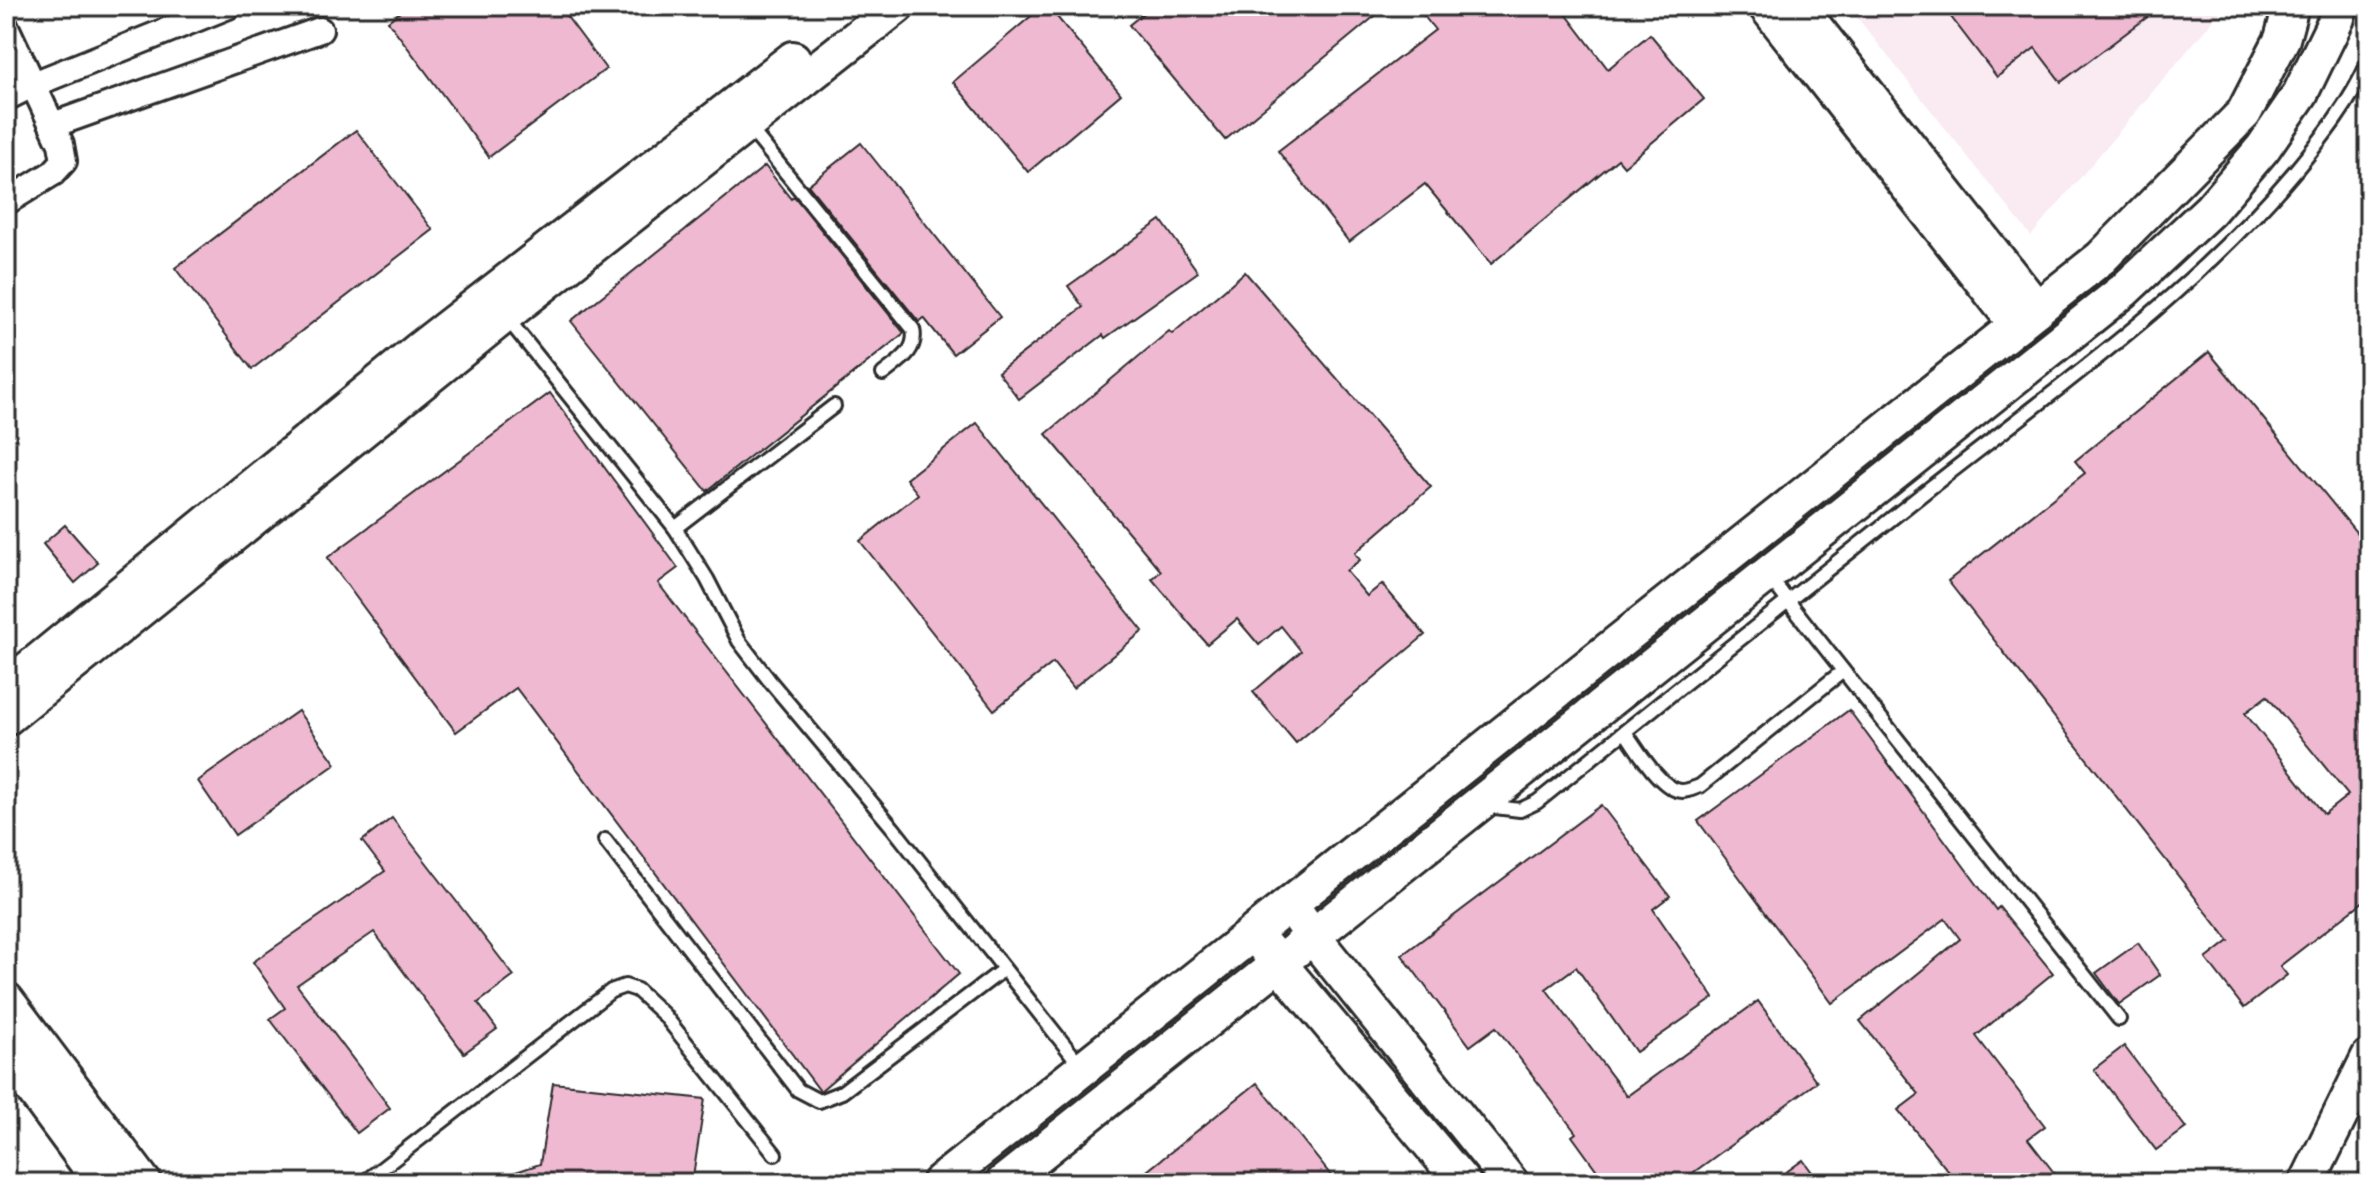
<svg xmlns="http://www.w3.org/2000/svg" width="2375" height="1189" font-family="'Shantell Sans',sans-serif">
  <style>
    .built { fill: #faeaf2 }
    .building { fill: #efb9d2; stroke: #2b2b2b; stroke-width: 2; fill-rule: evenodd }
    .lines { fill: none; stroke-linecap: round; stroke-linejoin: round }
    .lane-casing { stroke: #2b2b2b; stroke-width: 18 }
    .street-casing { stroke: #2b2b2b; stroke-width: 30 }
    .secondary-casing { stroke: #2b2b2b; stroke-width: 40 }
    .lane { stroke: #fff; stroke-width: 12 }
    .street { stroke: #fff; stroke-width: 24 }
    .secondary { stroke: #fff; stroke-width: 34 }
  </style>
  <rect width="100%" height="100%" fill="#fff"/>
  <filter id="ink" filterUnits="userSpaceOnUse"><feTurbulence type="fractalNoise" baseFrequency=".0125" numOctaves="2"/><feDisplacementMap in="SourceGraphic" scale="16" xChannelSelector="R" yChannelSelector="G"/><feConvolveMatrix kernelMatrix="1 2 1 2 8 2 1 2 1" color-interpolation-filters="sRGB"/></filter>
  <g filter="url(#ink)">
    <path class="built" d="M 1848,6 L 2225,6 L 2031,236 Z"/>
    <g class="building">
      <path d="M 408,6 L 559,6 L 606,69 L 489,157 L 388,21 Z"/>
      <path d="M 1043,6 L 1048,6 L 1121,94 L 1028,172 L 953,82 Z"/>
      <path d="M 1152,6 L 1387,6 L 1225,140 L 1129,25 Z"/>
      <path d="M 1416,6 L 1560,6 L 1608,69 L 1650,34 L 1704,99 L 1624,166 L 1618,159 L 1491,264 L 1425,184 L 1349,242 L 1278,151 L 1435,30 Z"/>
      <path d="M 1966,6 L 2162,6 L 2061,82 L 2035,48 L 1997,77 L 1951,17 Z"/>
      <path d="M 356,130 L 433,230 L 252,369 L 175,268 Z"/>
      <path d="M 861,143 L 1000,317 L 953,354 L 924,318 L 919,322 L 808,185 Z"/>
      <path d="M 765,166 L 791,199 L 794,196 L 904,333 L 707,491 L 571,321 Z"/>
      <path d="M 1161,220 L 1198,272 L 1105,338 L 1103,335 L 1019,399 L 998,372 L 1083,307 L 1068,286 Z"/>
      <path d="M 1245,272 L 1431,487 L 1355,553 L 1360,560 L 1346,571 L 1367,596 L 1382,584 L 1425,635 L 1296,743 L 1253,692 L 1301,651 L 1281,626 L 1259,645 L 1237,619 L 1207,644 L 1152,579 L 1161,571 L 1046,434 L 1169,331 L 1172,334 Z"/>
      <path d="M 2209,352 L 2369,548 L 2369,897 L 2280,966 L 2287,975 L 2244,1008 L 2206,959 L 2229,941 L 1948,581 L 2085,473 L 2075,461 ZM 2267,696 L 2348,795 L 2324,814 L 2245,713 Z"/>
      <path d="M 550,393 L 678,568 L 658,583 L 959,974 L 820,1091 L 516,688 L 456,732 L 327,558 Z"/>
      <path d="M 977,423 L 1143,631 L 1073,688 L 1053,663 L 994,710 L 860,541 L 918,494 L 906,479 Z"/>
      <path d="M 65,525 L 98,563 L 75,583 L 43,544 Z"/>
      <path d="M 1849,710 L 1996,910 L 1999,907 L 2053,973 L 1976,1036 L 2045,1126 L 2028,1139 L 2062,1183 L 1958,1183 L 1898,1110 L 1919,1094 L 1860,1021 L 1960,939 L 1945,919 L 1832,1003 L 1698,821 Z"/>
      <path d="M 298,711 L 336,764 L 235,835 L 198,781 Z"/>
      <path d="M 1601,805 L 1670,896 L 1653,909 L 1714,998 L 1636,1052 L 1576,967 L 1546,989 L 1627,1096 L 1758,1001 L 1817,1082 L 1679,1183 L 1606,1183 L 1572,1136 L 1576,1133 L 1496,1027 L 1470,1046 L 1402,955 Z"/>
      <path d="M 392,818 L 514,976 L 478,1003 L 497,1029 L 464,1053 L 374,932 L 297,985 L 390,1108 L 357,1133 L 270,1019 L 285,1008 L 253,962 L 385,871 L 362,841 Z"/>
      <path d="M 2138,943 L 2160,975 L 2119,1004 L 2096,973 Z"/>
      <path d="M 2124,1046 L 2186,1128 L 2156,1150 L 2094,1069 Z"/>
      <path d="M 553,1083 L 705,1099 L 692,1183 L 492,1183 L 492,1180 L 540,1164 Z"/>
      <path d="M 1257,1083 L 1337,1183 L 1132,1183 Z"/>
      <path d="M 1803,1160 L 1820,1183 L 1771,1183 Z"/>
    </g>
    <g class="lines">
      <g class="lane-casing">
        <g id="lane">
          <path d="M 748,126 L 913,329 C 918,351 899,361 883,374"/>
          <path d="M 506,317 L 675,528 L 707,579 L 739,641 L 769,680 L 893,828 L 1081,1066"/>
          <path d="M 675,528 L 834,406"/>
          <path d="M 1769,577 L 2119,1019"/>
          <path d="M 1625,732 C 1637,748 1661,791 1682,791 C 1688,791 1694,788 1700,786 L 1843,671"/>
          <path d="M 1487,806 L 1520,810 L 1537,802 C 1668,697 1798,592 1930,488 C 2056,389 2191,295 2295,171 C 2324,136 2350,103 2369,61"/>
          <path d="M 605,840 L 798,1090 L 819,1101 L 842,1092 L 1004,969"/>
          <path d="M 363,1183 L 611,991 L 625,986 L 637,990 L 664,1015 L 775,1154"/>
        </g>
      </g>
      <g class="street-casing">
        <g id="street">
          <path d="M 6,27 L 61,144 L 64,161 L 53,173 L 6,202"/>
          <path d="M 6,98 L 34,84 L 228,6"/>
          <path d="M 53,125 L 320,30"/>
          <path d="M 2369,1183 L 2369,1182"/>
        </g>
      </g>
      <g class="secondary-casing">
        <g id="secondary">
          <path d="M 1766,6 L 2017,325"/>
          <path d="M 1798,6 L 2037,309"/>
          <path d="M 19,677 L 420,349 L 793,59"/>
          <path d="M 6,718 L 505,315 L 897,6"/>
          <path d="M 1300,918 L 1313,937 L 1511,1183"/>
          <path d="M 1265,947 L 1463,1183"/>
          <path d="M 6,1000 L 144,1183"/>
          <path d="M 6,1053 L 102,1183"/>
          <path d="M 939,1183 L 2101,258 L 2244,113 L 2282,39 L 2291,6"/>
          <path d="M 1003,1183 L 2123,291 L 2210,210 L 2263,148 L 2300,94 L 2337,18 L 2340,6"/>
          <path d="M 2307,1183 L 2369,1057"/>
        </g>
      </g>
      <use href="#lane" class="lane"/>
      <use href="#street" class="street"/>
      <use href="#secondary" class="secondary"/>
    </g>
  </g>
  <rect width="2375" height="1189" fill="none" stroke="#fff" stroke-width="32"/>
  <rect x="16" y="16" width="2343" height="1157" fill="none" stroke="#2b2b2b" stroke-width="3" filter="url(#ink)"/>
</svg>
